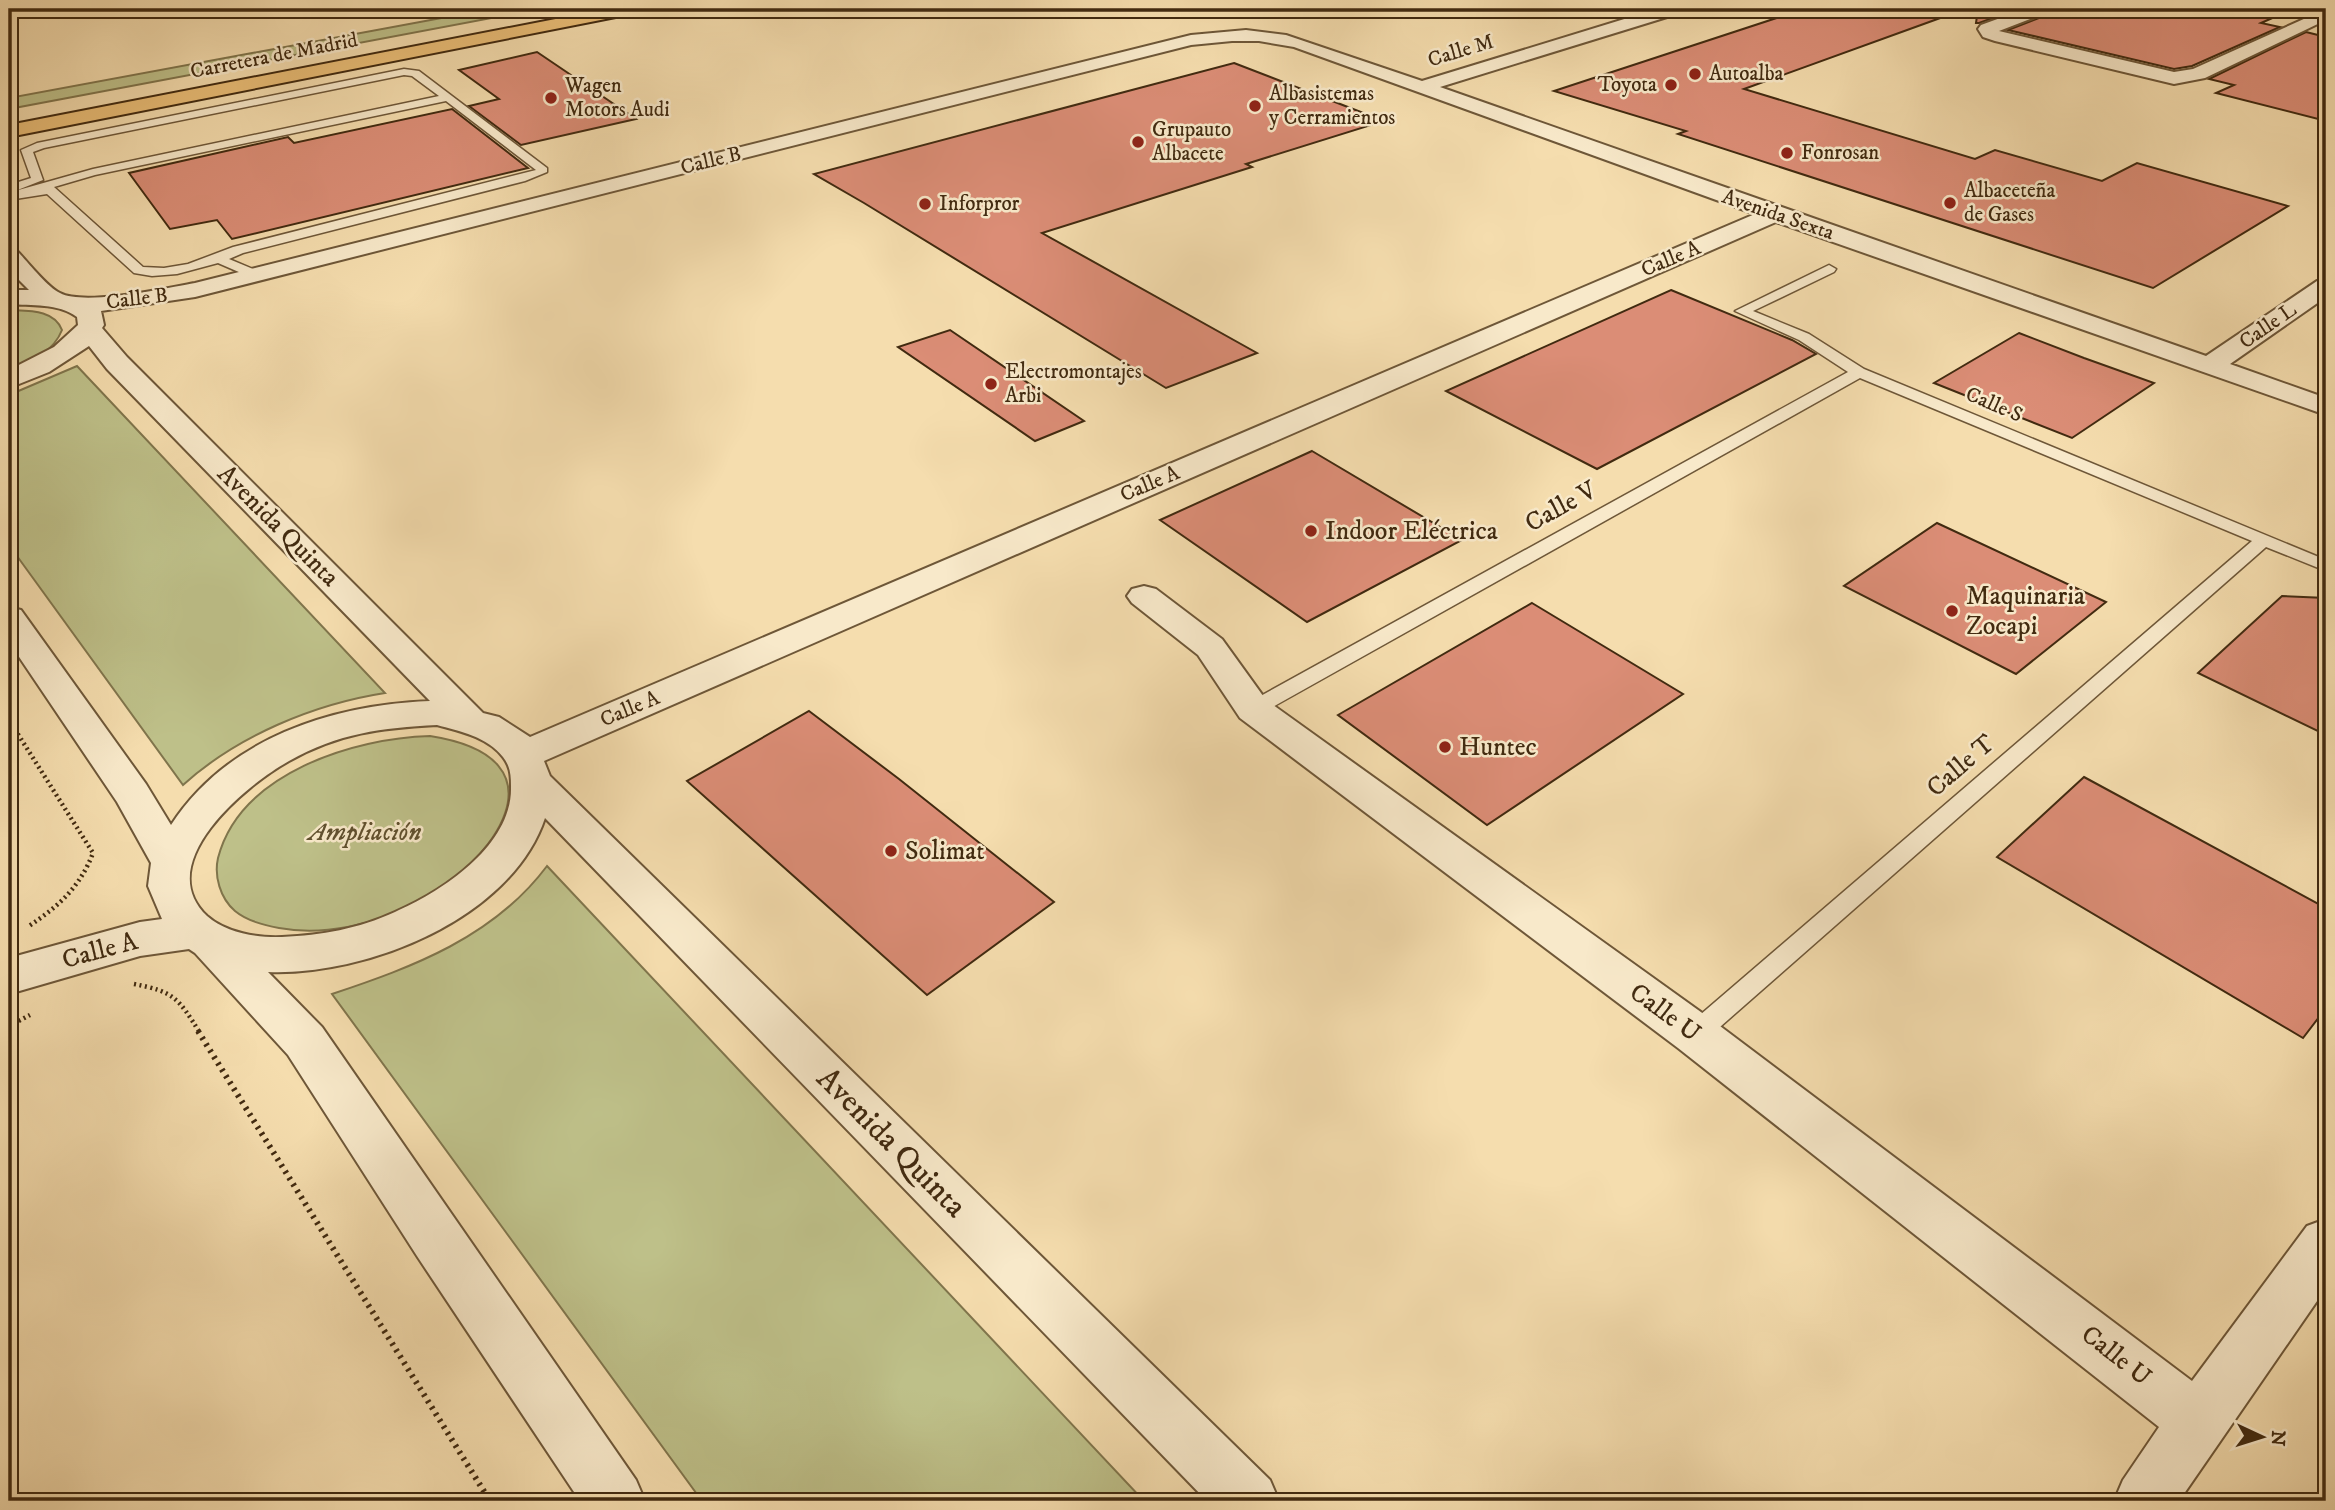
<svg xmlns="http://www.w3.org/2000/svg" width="2335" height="1510" font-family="'IM FELL DW Pica',serif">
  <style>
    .green { fill: #bec089; stroke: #80754c; stroke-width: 2 }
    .building { fill: #db8d76; stroke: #412a10; stroke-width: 2 }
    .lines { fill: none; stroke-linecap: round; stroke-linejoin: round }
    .lane-casing { stroke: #6e5738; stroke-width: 3 }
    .street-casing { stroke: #6e5738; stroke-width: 4 }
    .primary-casing { stroke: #412a10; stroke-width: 4 }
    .path-far1 { stroke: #412a10; stroke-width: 4.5; stroke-dasharray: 2 3.5; stroke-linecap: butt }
    .path { stroke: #412a10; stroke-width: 6; stroke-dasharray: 2.5 5; stroke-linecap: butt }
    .lane { fill: #f8e9ca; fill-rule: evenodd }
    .street { fill: #f8e9ca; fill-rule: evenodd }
    .primary { fill: #eabe77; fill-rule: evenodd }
    .poi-dot { fill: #8f2418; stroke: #f8e9ca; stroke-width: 2.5 }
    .labels { text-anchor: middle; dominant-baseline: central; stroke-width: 5; stroke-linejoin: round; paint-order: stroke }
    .far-street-label { font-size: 21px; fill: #412a10; stroke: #f8e9ca }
    .far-poi-label { font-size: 21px; fill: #412a10; stroke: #f8e9ca; text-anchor: start }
    .street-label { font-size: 26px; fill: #412a10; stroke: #f8e9ca }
    .poi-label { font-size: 26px; fill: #412a10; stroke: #f8e9ca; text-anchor: start }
    .park-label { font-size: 26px; font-style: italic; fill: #60502e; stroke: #f8e9ca }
    .near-street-label { font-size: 32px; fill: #412a10; stroke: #f8e9ca }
  </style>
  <rect width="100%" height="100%" fill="#f5ddae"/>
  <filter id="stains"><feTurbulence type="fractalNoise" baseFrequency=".00286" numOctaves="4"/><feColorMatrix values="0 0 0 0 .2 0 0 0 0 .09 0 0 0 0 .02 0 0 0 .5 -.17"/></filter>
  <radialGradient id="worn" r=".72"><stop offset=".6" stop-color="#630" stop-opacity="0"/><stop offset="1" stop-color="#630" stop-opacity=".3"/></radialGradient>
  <g class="green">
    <path d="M 490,9 L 539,9 L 9,109 L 9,98 Z"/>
    <path d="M 9,310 C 28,311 54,309 62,330 C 53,353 30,362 9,371 Z"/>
    <path d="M 77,366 L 385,693 C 314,704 237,736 183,785 L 9,545 L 9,395 Z"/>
    <path d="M 430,736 C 571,758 495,863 413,905 C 373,925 323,936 279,928 C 264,925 247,921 235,911 C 220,898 214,876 218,858 C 240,773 354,738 430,736 Z"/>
    <path d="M 547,866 L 1144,1501 L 702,1501 L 332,994 C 413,967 494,937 547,866 Z"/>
  </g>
  <g class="building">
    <path d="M 1804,9 L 1953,9 L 1954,13 L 1744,89 L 1975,159 L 1995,150 L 2102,181 L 2137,163 L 2288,206 L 2153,288 L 1678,134 L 1686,131 L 1554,91 Z"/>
    <path d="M 1978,9 L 2018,9 L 1979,23 L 1976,23 Z"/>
    <path d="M 2051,9 L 2293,9 L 2261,23 L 2280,27 L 2192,66 L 2174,69 L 2008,30 L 2047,15 Z"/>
    <path d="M 2306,32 L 2326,37 L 2326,121 L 2216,93 L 2234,85 L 2209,79 Z"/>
    <path d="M 537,52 L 636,119 L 521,145 L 469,106 L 499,99 L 459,70 Z"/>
    <path d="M 1234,63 L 1384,121 L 1246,164 L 1252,167 L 1042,233 L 1257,353 L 1166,388 L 864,203 L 814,174 Z"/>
    <path d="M 452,109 L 528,168 L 232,239 L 217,220 L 170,229 L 129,173 L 288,137 L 294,143 Z"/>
    <path d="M 1671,290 L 1792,340 L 1816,354 L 1597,469 L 1446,391 Z"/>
    <path d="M 950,330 L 1084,421 L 1035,441 L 898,347 Z"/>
    <path d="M 2019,333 L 2084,358 L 2154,383 L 2072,438 L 1934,383 Z"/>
    <path d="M 1312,451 L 1462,540 L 1307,622 L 1160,520 Z"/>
    <path d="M 1937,523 L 2106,602 L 2016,674 L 1844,586 Z"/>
    <path d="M 2282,596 L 2326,598 L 2326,735 L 2198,673 Z"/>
    <path d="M 1532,603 L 1683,694 L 1487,825 L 1338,715 Z"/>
    <path d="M 809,711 L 899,779 L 1054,902 L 927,995 L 687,781 Z"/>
    <path d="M 2084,777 L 2326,908 L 2326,1008 L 2303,1038 L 1997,857 Z"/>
  </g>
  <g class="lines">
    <g class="lane-casing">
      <g id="lane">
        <path d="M 404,69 L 419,71 L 547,168 L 547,172 L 525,181 L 243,253 L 229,259 L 260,272 L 262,275 L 255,279 L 218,263 L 177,274 L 152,276 L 134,273 L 47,194 L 9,200 L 9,185 L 31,178 L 21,150 L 37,143 ZM 404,75 L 412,76 L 439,96 L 93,169 L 15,191 L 43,180 L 33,152 L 44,148 ZM 446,101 L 536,170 L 233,247 L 188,264 L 164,268 L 143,267 L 54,187 L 95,175 Z"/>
        <path d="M 1829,265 L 1836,269 L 1834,272 L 1753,311 L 1809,334 L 1864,369 L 2326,560 L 2326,571 L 2266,547 L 1704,1041 L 1695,1045 L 1686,1041 L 1682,1034 L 1686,1027 L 2252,541 L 1860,378 L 1260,714 L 1246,714 L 1243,709 L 1246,704 L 1848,372 L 1799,340 L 1735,311 Z"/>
      </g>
    </g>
    <g class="street-casing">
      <g id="street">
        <path d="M 1657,9 L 1682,9 L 1680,13 L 1440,87 L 2206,356 L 2317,281 L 2326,279 L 2326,297 L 2230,364 L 2326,398 L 2326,415 L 1776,222 L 544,761 L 550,776 L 1270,1480 L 1279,1501 L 1207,1501 L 545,818 C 511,919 366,976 268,972 L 322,1027 L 636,1480 L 645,1501 L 580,1501 L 417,1256 L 288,1055 L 195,953 L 189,949 L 140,956 L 9,994 L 9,958 L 140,922 L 162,919 L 148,886 L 151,863 L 117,802 L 9,642 L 9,607 L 21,610 L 146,784 L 171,825 C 228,738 331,705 430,701 L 107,369 L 89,346 L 49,372 L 9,388 L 9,370 L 54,347 L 78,325 L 77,317 C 58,303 32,306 9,304 L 9,290 L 29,290 L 9,270 L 9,249 L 17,251 C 28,262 47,287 60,293 C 84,306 167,288 195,283 L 1191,35 L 1246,30 L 1286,35 L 1422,81 ZM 1232,41 L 1259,41 L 1294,47 L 1755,214 L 530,737 L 499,717 L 483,713 L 127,357 L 102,328 L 104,325 L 101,311 L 195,297 L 1191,45 ZM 437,725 C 459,731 488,737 503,757 C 510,766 511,774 511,786 C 513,845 443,891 395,912 C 358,929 322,935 282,937 C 258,938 226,933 207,916 C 151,863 246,785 289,761 C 339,733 381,728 437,725 Z"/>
        <path d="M 2025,9 L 2048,9 L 2046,13 L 1999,31 L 2174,72 L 2193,69 L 2326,9 L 2326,20 L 2205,78 L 2174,84 L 1995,41 L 1983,37 L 1978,29 L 1981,25 Z"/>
        <path d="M 1144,586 L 1156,589 L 1222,639 L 1266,700 L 1712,1020 L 2192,1381 L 2307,1226 L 2326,1219 L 2326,1288 L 2179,1501 L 2114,1501 L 2123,1480 L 2159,1427 L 1678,1048 L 1240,718 L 1198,655 L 1132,603 L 1127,596 L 1132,589 Z"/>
      </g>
    </g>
    <g class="primary-casing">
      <path id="primary" d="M 607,9 L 639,9 L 631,14 L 9,137 L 9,125 Z"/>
    </g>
    <g class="path-far1">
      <path d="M 9,720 L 93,853 C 80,887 59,906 29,926"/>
      <path d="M 134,984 C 175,992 178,998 200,1033"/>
      <path d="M 9,1026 L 30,1015"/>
    </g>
    <path class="path" d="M 198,1031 L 490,1501"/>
    <use href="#lane" class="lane"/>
    <use href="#street" class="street"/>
    <use href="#primary" class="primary"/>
  </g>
  <g class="poi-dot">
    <circle cx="1695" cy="74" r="7"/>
    <circle cx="1671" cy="85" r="7"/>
    <circle cx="551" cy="98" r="7"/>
    <circle cx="1255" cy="106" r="7"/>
    <circle cx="1138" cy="142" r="7"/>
    <circle cx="1787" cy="153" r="7"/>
    <circle cx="1950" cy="203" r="7"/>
    <circle cx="925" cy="204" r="7"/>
    <circle cx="991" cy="384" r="7"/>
    <circle cx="1311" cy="531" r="7"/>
    <circle cx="1952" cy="611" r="7"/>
    <circle cx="1445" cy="747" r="7"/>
    <circle cx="891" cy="851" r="7"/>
  </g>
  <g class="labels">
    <g class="far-street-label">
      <text transform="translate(1461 51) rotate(-17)">Calle M</text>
      <text transform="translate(274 56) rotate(-11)">Carretera de Madrid</text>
      <text transform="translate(711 161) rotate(-14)">Calle B</text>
      <text transform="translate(1778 215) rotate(19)">Avenida Sexta</text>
      <text transform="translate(1671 259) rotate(-23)">Calle A</text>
      <text transform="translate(137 299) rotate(-7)">Calle B</text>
      <text transform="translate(2268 326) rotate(-35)">Calle L</text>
      <text transform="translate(1994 405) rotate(23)">Calle S</text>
      <text transform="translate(1150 484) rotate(-23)">Calle A</text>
      <text transform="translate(630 709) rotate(-23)">Calle A</text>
    </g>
    <g class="far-poi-label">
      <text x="1709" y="74">Autoalba</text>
      <text x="1657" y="85" text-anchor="end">Toyota</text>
      <text x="565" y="86">Wagen<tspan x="565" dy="24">Motors Audi</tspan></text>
      <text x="1269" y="94">Albasistemas<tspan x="1269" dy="24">y Cerramientos</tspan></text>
      <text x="1152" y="130">Grupauto<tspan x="1152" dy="24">Albacete</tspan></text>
      <text x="1801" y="153">Fonrosan</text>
      <text x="1964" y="191">Albaceteña<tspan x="1964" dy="24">de Gases</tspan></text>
      <text x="939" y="204">Inforpror</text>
      <text x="1005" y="372">Electromontajes<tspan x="1005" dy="24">Arbi</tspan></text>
    </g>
    <g class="street-label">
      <text transform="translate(1561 507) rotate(-29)">Calle V</text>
      <text transform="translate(278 526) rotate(45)">Avenida Quinta</text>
      <text transform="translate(1961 766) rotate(-41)">Calle T</text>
      <text transform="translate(100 951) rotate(-15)">Calle A</text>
      <text transform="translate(1665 1013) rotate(36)">Calle U</text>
      <text transform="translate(2116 1356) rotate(38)">Calle U</text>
    </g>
    <g class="poi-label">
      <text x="1325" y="531">Indoor Eléctrica</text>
      <text x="1966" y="596">Maquinaria<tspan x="1966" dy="30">Zocapi</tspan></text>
      <text x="1459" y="747">Huntec</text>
      <text x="905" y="851">Solimat</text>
    </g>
    <g class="park-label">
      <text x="365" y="832">Ampliación</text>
    </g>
    <g class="near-street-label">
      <text transform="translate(891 1143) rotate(45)">Avenida Quinta</text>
    </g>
  </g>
  <rect width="2335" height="1510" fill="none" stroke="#f5ddae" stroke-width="35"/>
  <rect x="10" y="10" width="2314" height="1489" fill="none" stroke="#412a10" stroke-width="3.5"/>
  <rect x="18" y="18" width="2300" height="1475" fill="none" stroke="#412a10" stroke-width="2"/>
  <g transform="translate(2262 1437) rotate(94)" stroke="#f8e9ca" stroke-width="5" paint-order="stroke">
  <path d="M0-5L12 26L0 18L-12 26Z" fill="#412a10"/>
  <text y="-10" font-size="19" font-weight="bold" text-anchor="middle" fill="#412a10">N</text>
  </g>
  <rect width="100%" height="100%" filter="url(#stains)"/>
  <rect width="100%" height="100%" fill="url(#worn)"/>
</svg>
